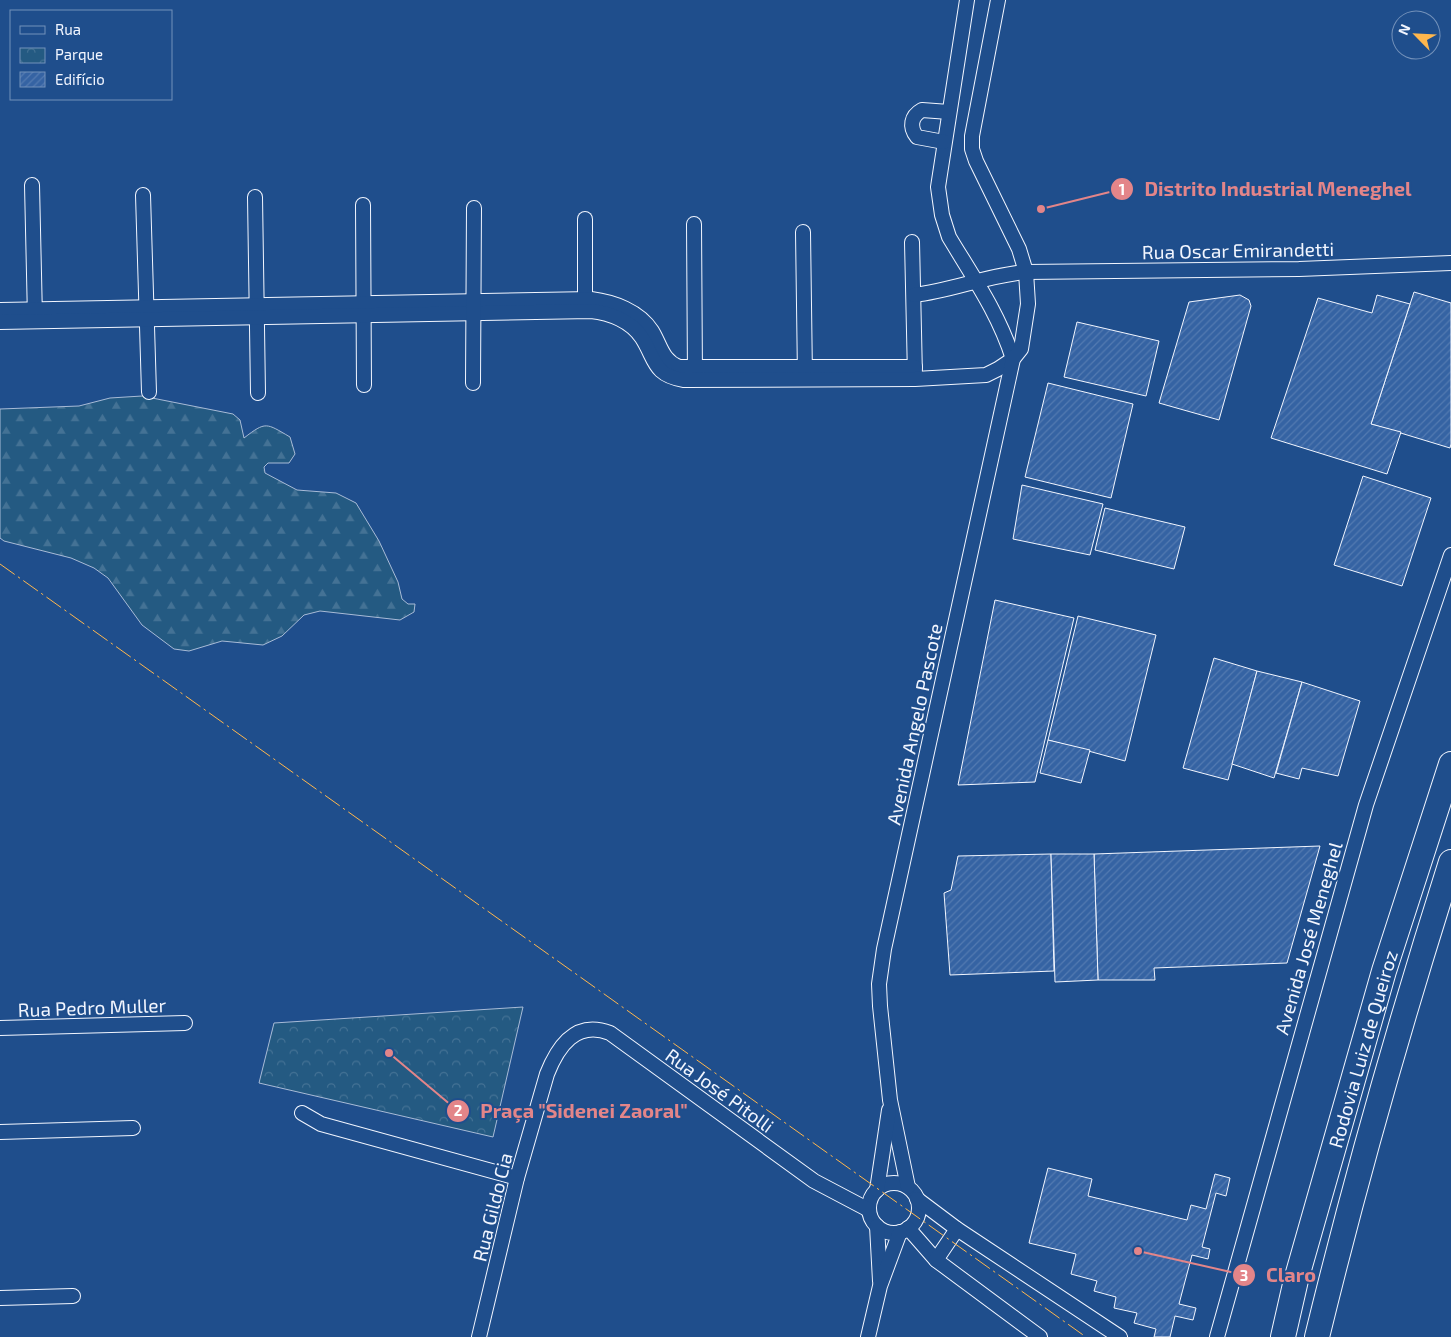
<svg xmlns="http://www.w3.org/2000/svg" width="1451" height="1337" font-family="'Exo 2',sans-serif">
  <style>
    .forest { fill: url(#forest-firs); stroke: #a8bbd7 }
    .park { fill: url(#park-crowns); stroke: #a8bbd7 }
    .building { fill: url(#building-hatch); stroke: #f2f6ff }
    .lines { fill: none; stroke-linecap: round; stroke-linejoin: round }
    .minor-casing { stroke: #f2f6ff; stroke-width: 16 }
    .motorway-casing { stroke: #f2f6ff; stroke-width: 26 }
    .minor { stroke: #1f4e8c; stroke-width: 14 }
    .motorway { stroke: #1f4e8c; stroke-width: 24 }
    .power { stroke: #ffb74d; stroke-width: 1; stroke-dasharray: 18 4 2.5 4; stroke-linecap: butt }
    .labels { text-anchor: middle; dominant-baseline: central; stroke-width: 4; stroke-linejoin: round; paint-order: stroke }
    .street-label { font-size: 19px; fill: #f2f6ff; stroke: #1f4e8c }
    .leader { fill: none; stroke: #e38589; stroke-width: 2 }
    .callout-dot { fill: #e38589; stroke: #1f4e8c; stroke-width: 2 }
    .mark-label { font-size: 15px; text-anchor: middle; font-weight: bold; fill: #fff }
    .callout-label { font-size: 20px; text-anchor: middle; font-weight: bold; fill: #e38589; stroke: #1f4e8c; stroke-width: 4; stroke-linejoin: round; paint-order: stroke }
  </style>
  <defs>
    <pattern id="forest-firs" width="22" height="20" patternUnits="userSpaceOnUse" patternTransform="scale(1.25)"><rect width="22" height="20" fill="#245a82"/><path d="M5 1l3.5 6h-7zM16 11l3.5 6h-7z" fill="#447295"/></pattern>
    <pattern id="park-crowns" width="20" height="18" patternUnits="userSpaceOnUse" patternTransform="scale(1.25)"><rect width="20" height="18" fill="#245a82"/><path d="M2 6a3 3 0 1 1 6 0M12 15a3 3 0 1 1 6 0" fill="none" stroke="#447295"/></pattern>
    <pattern id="building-hatch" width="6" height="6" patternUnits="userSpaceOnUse" patternTransform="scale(1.25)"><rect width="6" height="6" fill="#3563a3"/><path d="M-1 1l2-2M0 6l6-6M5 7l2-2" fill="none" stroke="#537ab1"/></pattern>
  </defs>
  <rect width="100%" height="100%" fill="#1f4e8c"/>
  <path class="forest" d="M 142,396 L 233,414 L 240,420 L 244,438 C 266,421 266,423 290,437 L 295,454 L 289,463 L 268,463 L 264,467 L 265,473 L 297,490 L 336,493 L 356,503 L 379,541 L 398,582 L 402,599 L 408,604 L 415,604 L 414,612 L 400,620 L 320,611 L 304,615 L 282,636 L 263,645 L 222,641 L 189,651 L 174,649 L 142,625 L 108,578 L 94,568 L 71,558 L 4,541 L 0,538 L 0,409 L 79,406 L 110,398 Z"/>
  <path class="park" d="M 523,1007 L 493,1137 L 259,1083 L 274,1023 Z"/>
  <g class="building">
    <path d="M 1414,292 L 1451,303 L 1451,444 L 1450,448 L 1371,424 Z"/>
    <path d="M 1240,295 L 1249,300 L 1251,306 L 1219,420 L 1159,403 L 1189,302 Z"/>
    <path d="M 1377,295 L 1410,304 L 1371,424 L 1401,432 L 1387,474 L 1271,438 L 1318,298 L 1372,313 Z"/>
    <path d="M 1077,322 L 1159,341 L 1146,396 L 1064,377 Z"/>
    <path d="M 1048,383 L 1133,404 L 1111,498 L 1025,477 Z"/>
    <path d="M 1363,476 L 1431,498 L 1402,586 L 1334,565 Z"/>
    <path d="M 1022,485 L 1103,504 L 1090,555 L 1013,539 Z"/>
    <path d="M 1105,508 L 1185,527 L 1174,569 L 1095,550 Z"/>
    <path d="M 995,600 L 1074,618 L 1035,782 L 958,785 Z"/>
    <path d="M 1078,616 L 1156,635 L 1125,761 L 1048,740 Z"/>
    <path d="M 1214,658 L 1257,671 L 1228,780 L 1183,768 Z"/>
    <path d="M 1257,671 L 1302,682 L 1274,778 L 1232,764 Z"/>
    <path d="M 1302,682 L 1360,701 L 1338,776 L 1302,768 L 1299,779 L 1276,773 Z"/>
    <path d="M 1048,740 L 1090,750 L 1081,783 L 1040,773 Z"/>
    <path d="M 1320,846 L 1287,963 L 1154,968 L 1155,980 L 1098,980 L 1094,854 Z"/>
    <path d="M 1051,854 L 1054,971 L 950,975 L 944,893 L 951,890 L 958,856 Z"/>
    <path d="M 1051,854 L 1094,854 L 1098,980 L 1055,982 Z"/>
    <path d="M 1048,1168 L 1092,1179 L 1088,1196 L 1187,1220 L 1191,1205 L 1206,1209 L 1215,1174 L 1230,1178 L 1226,1196 L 1216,1193 L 1202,1247 L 1210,1249 L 1208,1259 L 1192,1255 L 1179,1304 L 1196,1308 L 1193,1320 L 1175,1316 L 1170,1337 L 1154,1337 L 1156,1329 L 1134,1323 L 1137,1313 L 1114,1308 L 1116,1297 L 1094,1291 L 1097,1281 L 1071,1274 L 1076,1254 L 1029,1243 Z"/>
  </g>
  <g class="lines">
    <g class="minor-casing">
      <g id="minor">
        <path d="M 967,0 L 938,187 L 942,215 L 949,237 C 973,277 999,314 1013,359"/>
        <path d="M 944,142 L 917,137 C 909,127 911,116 922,110 L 949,112"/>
        <path d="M 32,185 L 35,318"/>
        <path d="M 143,195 L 149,392"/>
        <path d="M 255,197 L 258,393"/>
        <path d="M 363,205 L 364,385"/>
        <path d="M 694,224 L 695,377"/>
        <path d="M 803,232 L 805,377"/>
        <path d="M 912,242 L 915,376"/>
        <path d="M 914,295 C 952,291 987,275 1026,272 L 1299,269 L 1451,263"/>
        <path d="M 585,308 L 585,219"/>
        <path d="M 0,310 L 591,299 C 614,302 639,311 652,331 C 661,346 662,360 679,367 L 915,367"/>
        <path d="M 0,322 L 591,311 C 610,313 631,321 642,338 C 656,360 653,375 684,380 L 915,379 L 986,375 L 998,369 L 1013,359"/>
        <path d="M 473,383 L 474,208"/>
        <path d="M 0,1028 L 185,1023"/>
        <path d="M 302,1113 L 321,1124 L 517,1178"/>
        <path d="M 0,1132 L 133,1128"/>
        <circle cx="894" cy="1208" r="25"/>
        <path d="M 908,1187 L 890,1100 L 880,1006 L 879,984 L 884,949 L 1013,359 L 1021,349 L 1028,304 L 1026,272 L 1019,249 L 976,161 L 972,149 L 972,136 L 998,0"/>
        <path d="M 877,1190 L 889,1110"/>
        <path d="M 917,1199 L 957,1229 L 1120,1337"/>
        <path d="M 877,1226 L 880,1281"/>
        <path d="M 908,1228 L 936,1260 L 1040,1337"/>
        <path d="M 936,1260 L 957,1229"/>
        <path d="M 0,1298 L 73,1296"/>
        <path d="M 479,1337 L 517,1178 L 547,1074 C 558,1046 576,1020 610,1033 L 814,1181 L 869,1210"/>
        <path d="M 868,1337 L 880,1286 L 900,1232"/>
        <path d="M 1217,1337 L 1366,805 L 1451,555"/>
      </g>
    </g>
    <g class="motorway-casing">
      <g id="motorway">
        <path id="s1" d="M 1283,1337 L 1296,1280 L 1384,971 L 1451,764"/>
        <path d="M 1317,1337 C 1356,1177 1401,1019 1451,862"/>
      </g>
    </g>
    <use href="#minor" class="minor"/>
    <use href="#motorway" class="motorway"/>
    <path class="power" d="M 0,564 L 1086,1337"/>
  </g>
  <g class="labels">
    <g class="street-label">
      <text transform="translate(1238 250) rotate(-1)">Rua Oscar Emirandetti</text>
      <text transform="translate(914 724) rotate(-78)">Avenida Angelo Pascote</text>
      <text transform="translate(1308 938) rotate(-74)">Avenida José Meneghel</text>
      <text transform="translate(92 1007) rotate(-2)">Rua Pedro Muller</text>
      <text stroke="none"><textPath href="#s1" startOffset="299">Rodovia Luiz de Queiroz</textPath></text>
      <text transform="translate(720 1090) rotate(36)">Rua José Pitolli</text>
      <text transform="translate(492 1207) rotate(-76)">Rua Gildo Cia</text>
    </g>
  </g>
  <path class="leader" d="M1041 209L1122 189M389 1053L458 1111M1138 1251L1244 1275"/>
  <g class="callout-dot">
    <circle cx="1041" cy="209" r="5"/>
    <circle cx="389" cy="1053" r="5"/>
    <circle cx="1138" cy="1251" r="5"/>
    <circle cx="1122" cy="189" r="12"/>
    <circle cx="458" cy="1111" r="12"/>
    <circle cx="1244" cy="1275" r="12"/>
  </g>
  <g class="mark-label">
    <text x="1122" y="195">1</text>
    <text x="458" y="1116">2</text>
    <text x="1244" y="1281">3</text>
  </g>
  <g class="callout-label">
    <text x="1278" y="196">Distrito Industrial Meneghel</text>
    <text x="584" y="1118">Praça "Sidenei Zaoral"</text>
    <text x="1291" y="1282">Claro</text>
  </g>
  <rect x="10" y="10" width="162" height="90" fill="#1f4e8c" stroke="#7391ba"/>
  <rect x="20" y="26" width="25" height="8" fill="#1f4e8c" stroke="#7391ba"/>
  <text x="55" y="35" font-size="15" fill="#f2f6ff">Rua</text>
  <rect x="20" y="48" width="25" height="15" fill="url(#park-crowns)" stroke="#7391ba"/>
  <text x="55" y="60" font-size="15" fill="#f2f6ff">Parque</text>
  <rect x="20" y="72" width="25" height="15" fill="url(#building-hatch)" stroke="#7391ba"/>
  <text x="55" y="85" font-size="15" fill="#f2f6ff">Edifício</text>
  <g transform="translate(1416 35) rotate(294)"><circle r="24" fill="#1f4e8c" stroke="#7391ba"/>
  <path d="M0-4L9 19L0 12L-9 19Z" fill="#ffb74d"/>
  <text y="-8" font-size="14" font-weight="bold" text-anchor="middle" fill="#f2f6ff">N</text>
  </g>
</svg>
